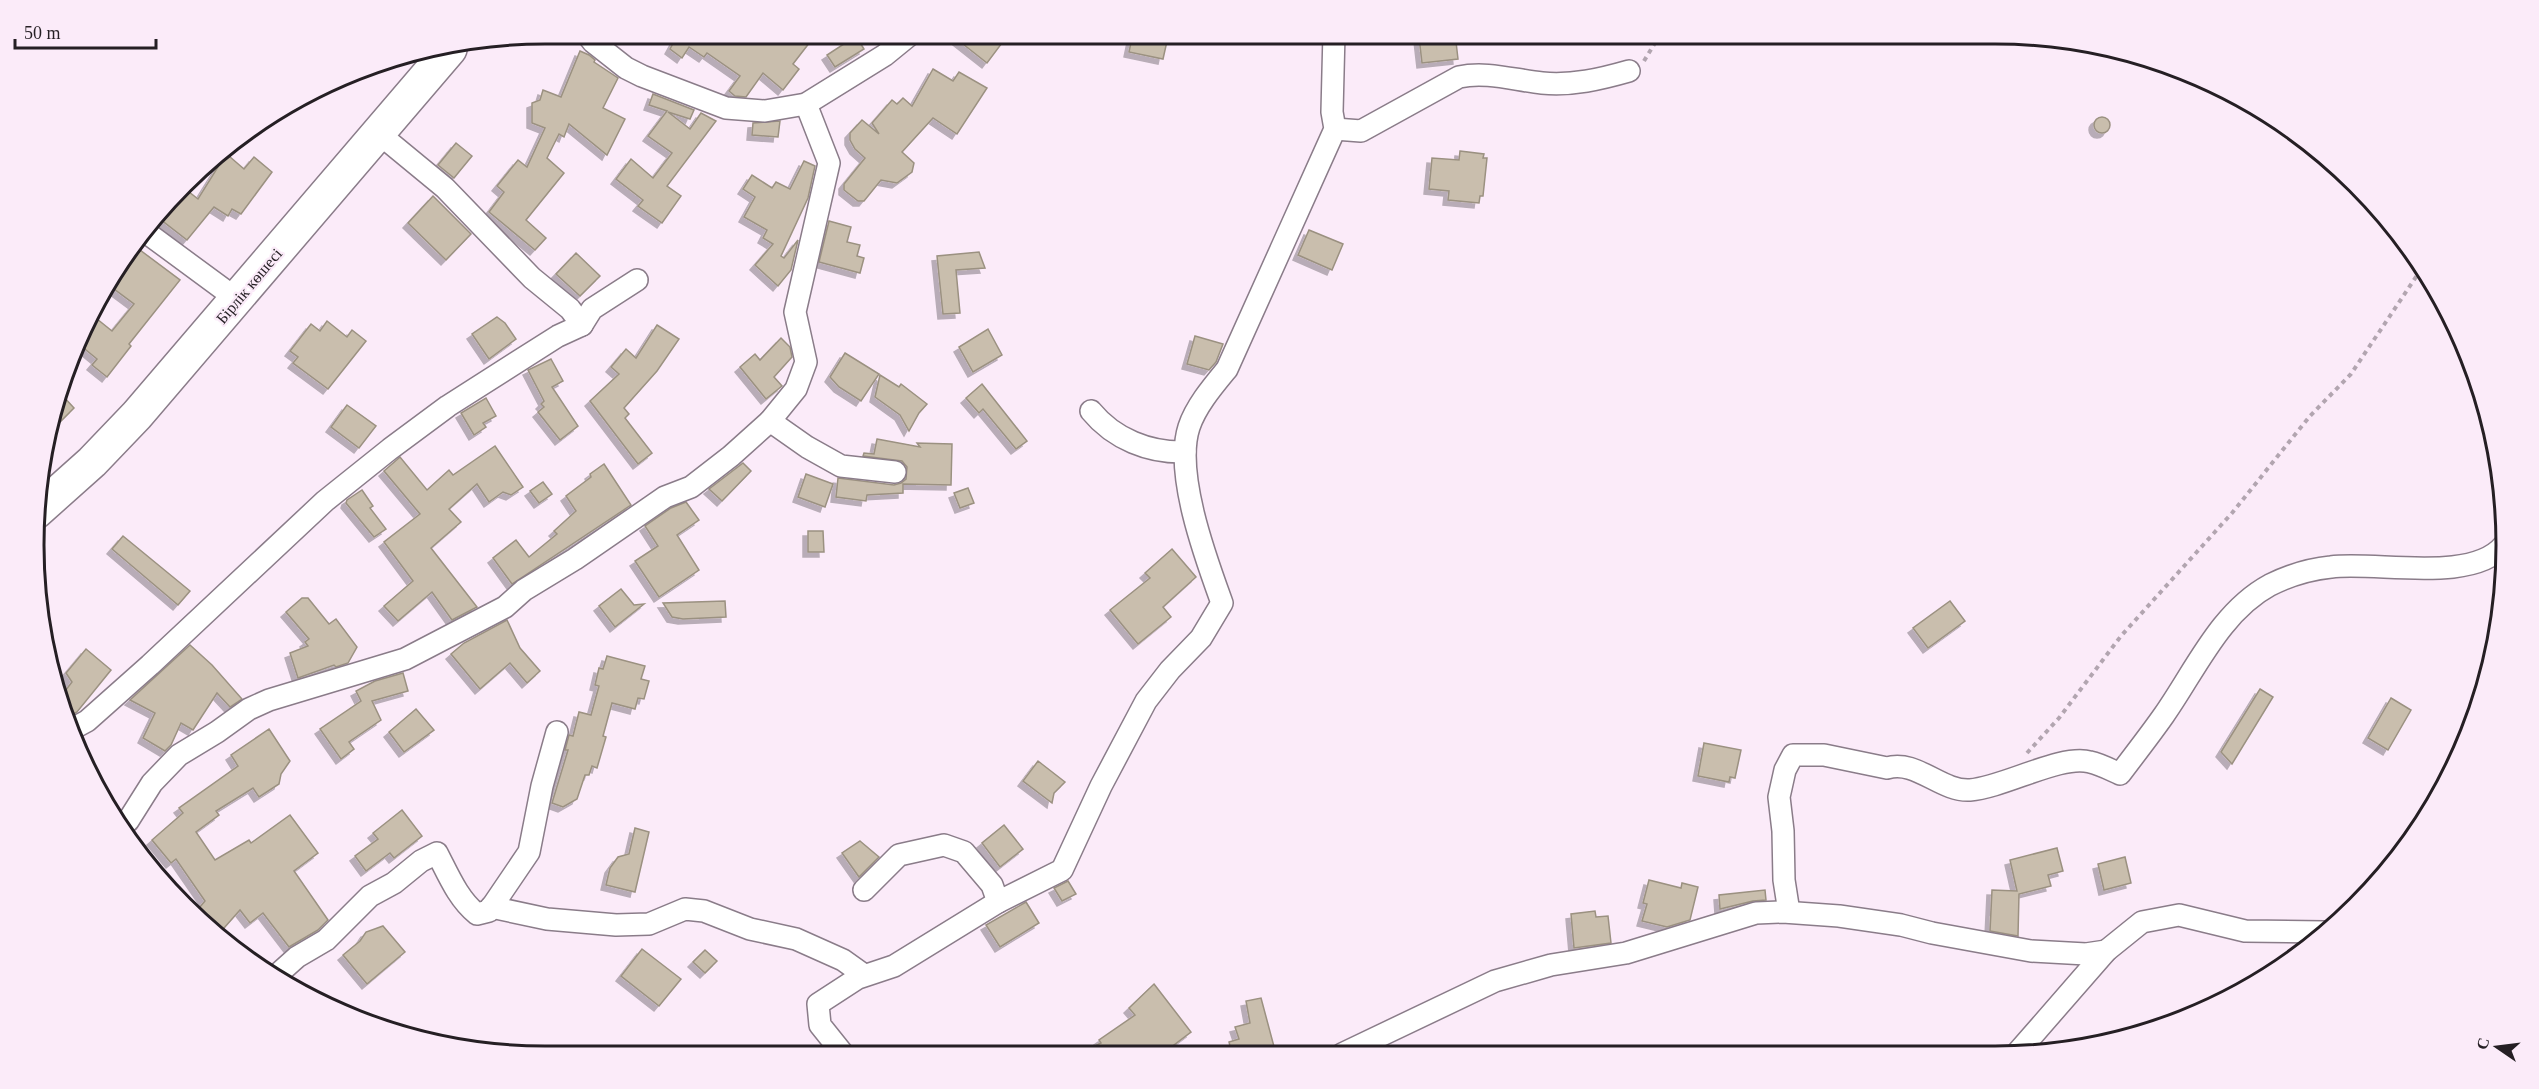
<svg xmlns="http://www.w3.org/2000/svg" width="2539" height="1089" font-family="Georgia,serif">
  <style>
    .building { fill: #c9bead; stroke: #9b9181; stroke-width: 1.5; filter: url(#shadow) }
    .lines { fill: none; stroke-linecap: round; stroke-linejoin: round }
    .minor-casing { stroke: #8a7c89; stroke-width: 24 }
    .primary-casing { stroke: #8a7c89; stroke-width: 36 }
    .path { stroke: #b2a5b0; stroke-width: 4; stroke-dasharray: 4.5 4.5; stroke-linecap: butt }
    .minor { stroke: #fff; stroke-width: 21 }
    .primary { stroke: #fff; stroke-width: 33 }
    .labels { text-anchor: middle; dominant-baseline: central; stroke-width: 4.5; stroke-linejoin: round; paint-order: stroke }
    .street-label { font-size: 16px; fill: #251f24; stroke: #fbebf9 }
    .rim { fill: none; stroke: #251f24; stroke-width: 3 }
  </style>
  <defs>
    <filter id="shadow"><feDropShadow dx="-5" dy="5" stdDeviation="0" flood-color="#0004"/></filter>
  </defs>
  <rect width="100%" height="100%" fill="#fbebf9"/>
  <g class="building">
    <path d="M 668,33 L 817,33 L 793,64 L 799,69 L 783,90 L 763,73 L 746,97 L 735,96 L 729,91 L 740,76 L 707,53 L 704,57 L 689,47 L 682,58 L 670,49 L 676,38 Z"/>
    <path d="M 949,33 L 997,33 L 1005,39 L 987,63 Z"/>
    <path d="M 1133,33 L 1168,37 L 1163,59 L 1129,52 Z"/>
    <path d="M 1455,33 L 1458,59 L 1422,63 L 1419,37 Z"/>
    <path d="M 856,36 L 864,49 L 835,67 L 827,55 Z"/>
    <path d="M 580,51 L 589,55 L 595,60 L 594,62 L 618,78 L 603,108 L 625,119 L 607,155 L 569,124 L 564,137 L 559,134 L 547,158 L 564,173 L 526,220 L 546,238 L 535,250 L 489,212 L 504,192 L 497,186 L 518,160 L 527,167 L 545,128 L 532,123 L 532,103 L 540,100 L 543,90 L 561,97 Z"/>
    <path d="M 933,69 L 953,81 L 959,72 L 987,88 L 957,134 L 933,118 L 902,152 L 914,163 L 912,172 L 897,183 L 881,180 L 864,201 L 858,201 L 844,190 L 844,184 L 865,158 L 855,149 L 850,140 L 850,133 L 862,120 L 879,134 L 872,123 L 892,100 L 897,104 L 903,98 L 912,106 Z"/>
    <path d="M 653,94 L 694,110 L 690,119 L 668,112 L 690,129 L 701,113 L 716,121 L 667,186 L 681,196 L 662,223 L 638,206 L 643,200 L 616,179 L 631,159 L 653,178 L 672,153 L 648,136 L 667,111 L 649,105 Z"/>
    <circle cx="2102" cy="125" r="8"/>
    <path d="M 780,121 L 778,137 L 752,135 L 753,123 Z"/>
    <path d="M 456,143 L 472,156 L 454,178 L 438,165 Z"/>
    <path d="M 222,150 L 244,169 L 254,157 L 272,172 L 241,214 L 232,209 L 228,216 L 214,207 L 187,240 L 160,219 L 182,191 L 189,192 L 198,199 L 218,167 L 208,159 Z"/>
    <path d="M 1460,151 L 1484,154 L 1483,158 L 1487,158 L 1483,196 L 1480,196 L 1479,203 L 1448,200 L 1449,191 L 1429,189 L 1432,158 L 1459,160 Z"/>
    <path d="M 804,161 L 815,166 L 808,198 L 781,256 L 784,258 L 798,240 L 791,270 L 778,286 L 755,265 L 773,244 L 763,238 L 767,230 L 744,217 L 755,197 L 743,189 L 752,175 L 772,188 L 776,182 L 790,189 Z"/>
    <path d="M 433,196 L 471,234 L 446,260 L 408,223 Z"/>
    <path d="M 829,221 L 851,227 L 847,242 L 860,245 L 857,256 L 864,258 L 860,273 L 819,262 Z"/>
    <path d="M 1309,230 L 1343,244 L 1332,270 L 1298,255 Z"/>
    <path d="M 136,247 L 180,280 L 129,344 L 131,346 L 107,377 L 92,365 L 97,359 L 80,345 L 92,315 L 112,331 L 134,304 L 106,283 Z"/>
    <path d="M 979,252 L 985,268 L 956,270 L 960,313 L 943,314 L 937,256 Z"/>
    <path d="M 576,253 L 600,276 L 580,296 L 556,274 Z"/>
    <path d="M 497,317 L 505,323 L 516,339 L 489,359 L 472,334 Z"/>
    <path d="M 327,321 L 347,337 L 352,330 L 366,341 L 328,389 L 293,363 L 298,357 L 290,351 L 311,324 L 320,331 Z"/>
    <path d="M 657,325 L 679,339 L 657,371 L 624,408 L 629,414 L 625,418 L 652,453 L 638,464 L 590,401 L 619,374 L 611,367 L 626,349 L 636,358 Z"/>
    <path d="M 988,329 L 1002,355 L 973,372 L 959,347 Z"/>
    <path d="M 1195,336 L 1223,344 L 1216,362 L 1209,370 L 1187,364 Z"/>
    <path d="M 781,338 L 790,347 L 792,357 L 774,377 L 782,386 L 766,399 L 740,367 L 755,354 L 760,360 Z"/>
    <path d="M 845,353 L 879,374 L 861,401 L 839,387 L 830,377 Z"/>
    <path d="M 551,359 L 563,381 L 552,387 L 578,426 L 560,440 L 538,412 L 544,407 L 541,404 L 544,401 L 528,370 Z"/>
    <path d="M 880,375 L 899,387 L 901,384 L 927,404 L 919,413 L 909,431 L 900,415 L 875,397 Z"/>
    <path d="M 982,384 L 1027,441 L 1016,449 L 983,409 L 979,413 L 966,398 Z"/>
    <path d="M 62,395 L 74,408 L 46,436 L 58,405 Z"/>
    <path d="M 486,398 L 496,416 L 483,423 L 486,427 L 474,435 L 461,413 Z"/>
    <path d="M 347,405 L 376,426 L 359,448 L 331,427 Z"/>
    <path d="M 877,439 L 920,447 L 917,443 L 952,444 L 951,485 L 903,484 L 903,493 L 867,495 L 866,501 L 836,497 L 838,478 L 894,485 L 901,483 L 906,479 L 907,467 L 902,461 L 863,456 L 864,453 L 874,454 Z"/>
    <path d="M 495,446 L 523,487 L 511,495 L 503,492 L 489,502 L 477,484 L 449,509 L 461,522 L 431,548 L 477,607 L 452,620 L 432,592 L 398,621 L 384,606 L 413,581 L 384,542 L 420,514 L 384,471 L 400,457 L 427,490 L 449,470 L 453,475 Z"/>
    <path d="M 743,463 L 751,471 L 722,501 L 709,489 Z"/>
    <path d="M 604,464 L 631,505 L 512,584 L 493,558 L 516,540 L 529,557 L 557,534 L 554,531 L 576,511 L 566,496 L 591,477 L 590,474 Z"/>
    <path d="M 806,474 L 833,484 L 825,507 L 798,497 Z"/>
    <path d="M 543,482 L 552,494 L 539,503 L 530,491 Z"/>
    <path d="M 968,488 L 974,503 L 960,508 L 954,493 Z"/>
    <path d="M 362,490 L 373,506 L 370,508 L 386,529 L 374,537 L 346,503 L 347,500 Z"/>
    <path d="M 686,502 L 699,520 L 677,535 L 699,570 L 659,597 L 635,561 L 658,546 L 645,526 L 671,508 Z"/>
    <path d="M 808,531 L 823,531 L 824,552 L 808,552 Z"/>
    <path d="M 123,536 L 190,591 L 178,605 L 112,549 Z"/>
    <path d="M 1172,549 L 1196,577 L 1163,607 L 1171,617 L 1138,644 L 1110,610 L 1150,578 L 1145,573 Z"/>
    <path d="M 621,589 L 634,605 L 644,604 L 615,627 L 599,606 Z"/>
    <path d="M 302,598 L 308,598 L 329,624 L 336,619 L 357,647 L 348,663 L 336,667 L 334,665 L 298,678 L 290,653 L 308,646 L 305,642 L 309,639 L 286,612 Z"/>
    <path d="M 725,601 L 726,617 L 683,619 L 672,617 L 663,603 Z"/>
    <path d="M 1950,601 L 1965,621 L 1928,648 L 1913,628 Z"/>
    <path d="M 507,620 L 520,648 L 540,671 L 527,683 L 510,663 L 480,689 L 451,654 L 464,643 Z"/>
    <path d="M 190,645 L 212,665 L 242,699 L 230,707 L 217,693 L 193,730 L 181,723 L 171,745 L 165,751 L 143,738 L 155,713 L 130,700 Z"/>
    <path d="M 86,649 L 111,670 L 77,712 L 70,716 L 62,695 L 72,682 L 66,673 Z"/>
    <path d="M 607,656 L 645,666 L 641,679 L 649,681 L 644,699 L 638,698 L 635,709 L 612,703 L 603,736 L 606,737 L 597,768 L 592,766 L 589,775 L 585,775 L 577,799 L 563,807 L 552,803 L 568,750 L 565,750 L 569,735 L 573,736 L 579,712 L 591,715 L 599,686 L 595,685 L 599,668 L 603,669 Z"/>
    <path d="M 403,673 L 408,691 L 372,701 L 381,720 L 349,742 L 354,749 L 341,759 L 320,729 L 361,701 L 356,691 L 375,681 Z"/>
    <path d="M 2260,689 L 2273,697 L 2232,764 L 2221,752 Z"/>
    <path d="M 2391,698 L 2411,710 L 2388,750 L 2368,738 Z"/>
    <path d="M 416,709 L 434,730 L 404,752 L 389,732 Z"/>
    <path d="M 269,729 L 290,761 L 281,774 L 279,784 L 259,797 L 253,788 L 216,811 L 219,815 L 196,832 L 215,860 L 249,840 L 251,843 L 290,815 L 318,853 L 294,871 L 328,920 L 318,930 L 289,947 L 263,913 L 250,923 L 240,910 L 217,936 L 194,914 L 205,901 L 176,859 L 171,863 L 152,840 L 183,813 L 179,808 L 238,766 L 231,755 Z"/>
    <path d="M 1704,743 L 1741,750 L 1735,778 L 1730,777 L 1729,782 L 1698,776 Z"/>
    <path d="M 1038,761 L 1065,782 L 1054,793 L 1052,803 L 1023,781 Z"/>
    <path d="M 402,810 L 422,836 L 394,858 L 390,853 L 366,871 L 355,856 L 378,839 L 373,833 Z"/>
    <path d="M 1004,825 L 1023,849 L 1000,867 L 982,843 Z"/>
    <path d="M 635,828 L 649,832 L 635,892 L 606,885 L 610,868 L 618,857 L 629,854 Z"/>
    <path d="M 860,841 L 879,857 L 859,877 L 842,853 Z"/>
    <path d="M 2057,848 L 2063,871 L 2048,875 L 2051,886 L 2019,894 L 2018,936 L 1990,931 L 1992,890 L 2017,891 L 2010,860 Z"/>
    <path d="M 2125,857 L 2131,883 L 2104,890 L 2098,864 Z"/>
    <path d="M 1649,880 L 1681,888 L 1682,883 L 1698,887 L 1690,920 L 1667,927 L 1642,921 L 1647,904 L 1643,903 Z"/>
    <path d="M 1068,881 L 1076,894 L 1062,901 L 1054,888 Z"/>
    <path d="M 1765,890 L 1766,900 L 1753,901 L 1720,909 L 1719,895 Z"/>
    <path d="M 1026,902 L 1039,923 L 1000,947 L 986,925 Z"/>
    <path d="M 1595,911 L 1596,917 L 1608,916 L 1611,943 L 1574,948 L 1571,914 Z"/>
    <path d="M 383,926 L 405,952 L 367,984 L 343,955 L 360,941 L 366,932 Z"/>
    <path d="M 642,949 L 681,979 L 659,1006 L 621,976 Z"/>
    <path d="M 705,950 L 717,961 L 705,973 L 693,962 Z"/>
    <path d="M 1154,984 L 1191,1032 L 1162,1054 L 1078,1054 L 1101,1043 L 1099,1040 L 1135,1015 L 1129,1008 Z"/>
    <path d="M 1261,998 L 1276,1054 L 1232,1054 L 1229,1042 L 1239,1039 L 1235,1027 L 1250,1023 L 1246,1001 Z"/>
  </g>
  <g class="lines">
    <g class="minor-casing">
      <g id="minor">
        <path d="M 586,33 L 593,42 L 626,68 L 642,76 L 726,108 L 765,111 L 806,104 L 885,55 L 912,33"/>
        <path d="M 1335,129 L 1361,131 L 1459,77 C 1486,71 1514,80 1542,83 C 1572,86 1601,79 1629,71"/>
        <path d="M 147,233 L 238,300"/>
        <path d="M 582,325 L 592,309 L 637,280"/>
        <path d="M 1091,411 C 1114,439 1149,453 1185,452"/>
        <path d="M 770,421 L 807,447 L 841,466 L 895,472"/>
        <path d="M 74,728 L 87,721 L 150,665 L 325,501 L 390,449 L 448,406 L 558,336 L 582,325 L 570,309 L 532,278 L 445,188 L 377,132"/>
        <path d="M 128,821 L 152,783 L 179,755 L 217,732 L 249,709 L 269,700 L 405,659 L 505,607 L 524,590 L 575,559 L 665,497 L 691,487 L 731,456 L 770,421 L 796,389 L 806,362 L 795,312 L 829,163 L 806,104"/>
        <path d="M 864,890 L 899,855 L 944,845 L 964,852 L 992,885 L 998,902"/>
        <path d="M 491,907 L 547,919 L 616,925 L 649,924 L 685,909 L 704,911 L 750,929 L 796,939 L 843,960 L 864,975"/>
        <path d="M 1789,912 L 1784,880 L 1783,831 L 1779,797 L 1785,770 L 1793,755 L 1824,755 L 1887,768 C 1916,759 1941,792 1970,790 C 2005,787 2061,754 2090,762 C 2100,764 2111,770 2120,774 C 2135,754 2150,735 2164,715 C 2195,671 2220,612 2270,585 C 2288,576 2311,569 2331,567 C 2376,561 2472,584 2504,545"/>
        <path d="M 278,974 L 297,957 L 326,940 L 370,896 L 394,883 L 421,861 L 437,853 C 448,874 458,899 477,914 L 489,911 L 529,852 L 542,786 L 557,732"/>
        <path d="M 2018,1052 L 2106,951 L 2142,922 L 2179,915 L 2245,931 L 2324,932"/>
        <path d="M 1342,1054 L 1495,981 L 1551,965 L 1626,953 L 1756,913 L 1783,912 L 1839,916 L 1901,925 L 1932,933 L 2031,951 L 2086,954 L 2106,951"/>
        <path d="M 844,1055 L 820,1025 L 818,1004 L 858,978 L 894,966 L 998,902 L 1062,870 L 1101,786 L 1146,701 L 1170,670 L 1201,638 L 1222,603 C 1206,559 1174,473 1189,427 C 1196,406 1213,386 1227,369 L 1335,129 L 1332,112 L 1334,33"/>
      </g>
    </g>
    <g class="primary-casing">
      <path id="primary" d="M 36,512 L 92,462 L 137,415 L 450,49"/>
    </g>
    <g class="path">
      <path d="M 1644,61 L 1661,33"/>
      <path d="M 2027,753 L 2059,718 L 2121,636 L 2232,513 L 2310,416 L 2351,374 L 2422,268"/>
    </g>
    <use href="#minor" class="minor"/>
    <use href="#primary" class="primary"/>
  </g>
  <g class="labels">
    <g class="street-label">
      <text transform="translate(249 286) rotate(-50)">Бірлік көшесі</text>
    </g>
  </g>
  <path d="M0 0H2539V1089H0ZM545 44H1995A501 501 0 0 1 2496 545V545A501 501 0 0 1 1995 1046H545A501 501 0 0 1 44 545V545A501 501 0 0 1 545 44Z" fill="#fbebf9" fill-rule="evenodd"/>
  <path class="rim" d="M545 44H1995A501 501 0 0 1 2496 545V545A501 501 0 0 1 1995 1046H545A501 501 0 0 1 44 545V545A501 501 0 0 1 545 44Z"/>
  <g transform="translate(2497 1047) rotate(284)" stroke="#fbebf9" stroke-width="4.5" paint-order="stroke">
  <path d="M0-4.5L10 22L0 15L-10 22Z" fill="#251f24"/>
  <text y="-9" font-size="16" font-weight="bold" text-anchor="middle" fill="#251f24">С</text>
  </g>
  <path d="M15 39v9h141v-9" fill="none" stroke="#251f24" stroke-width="3"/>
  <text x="24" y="39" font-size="18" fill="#251f24" stroke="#fbebf9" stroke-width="4.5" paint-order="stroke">50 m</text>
</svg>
